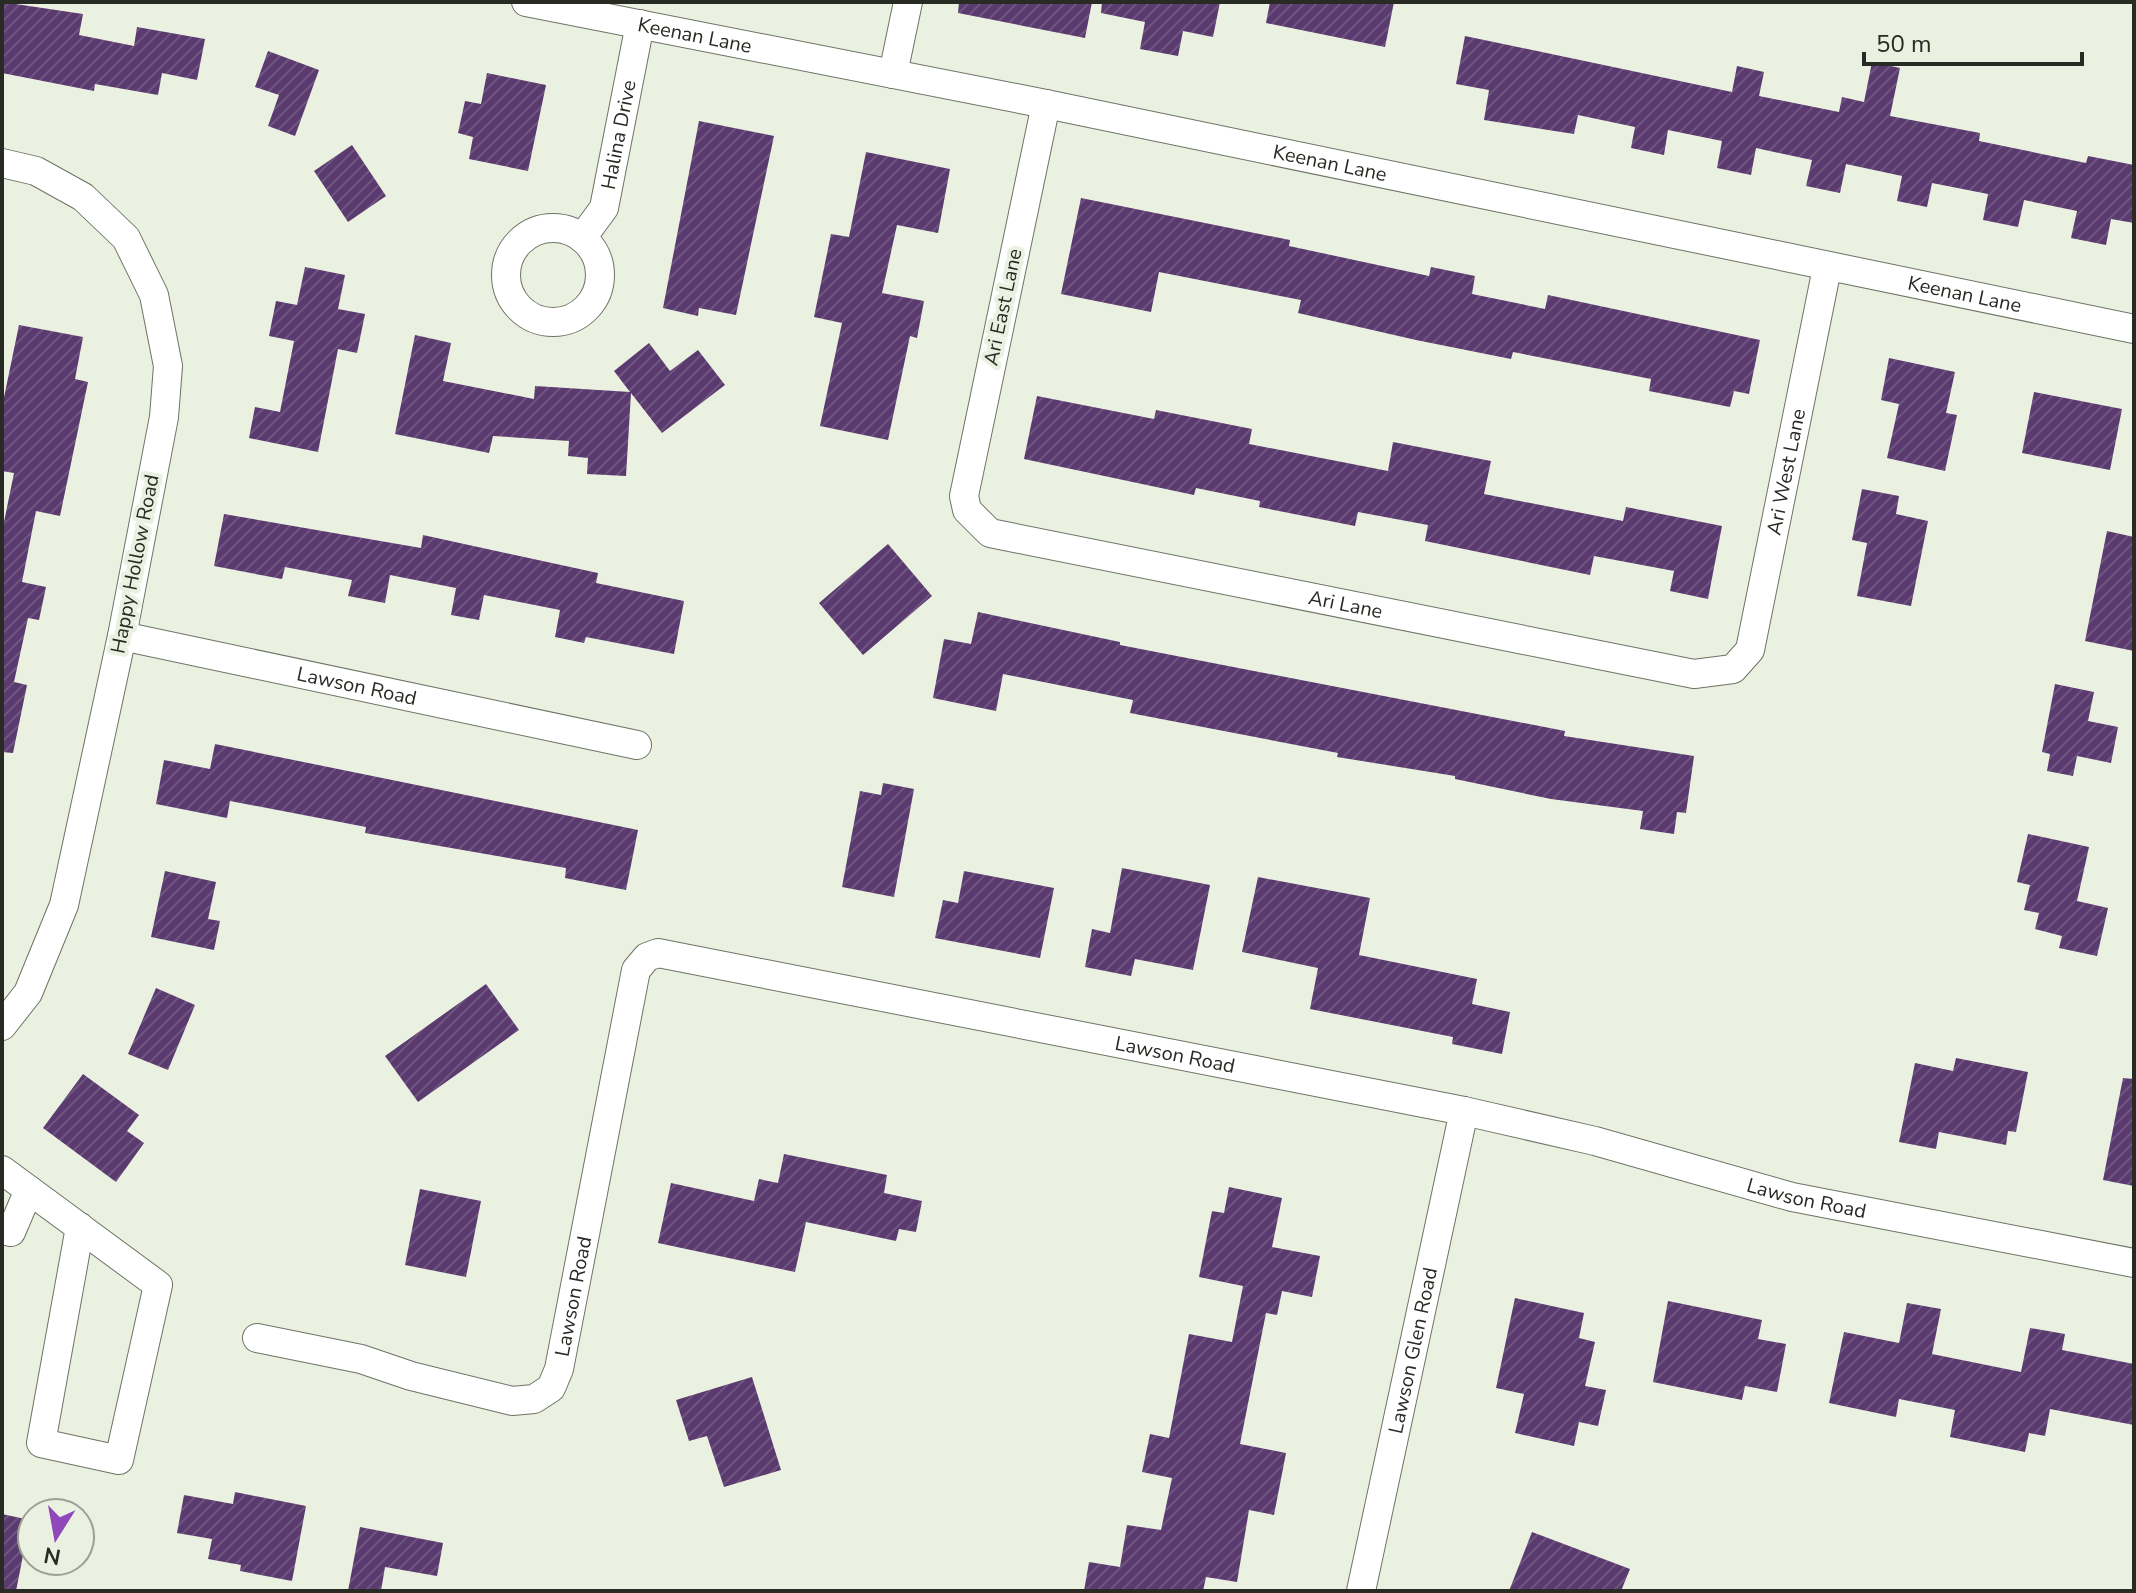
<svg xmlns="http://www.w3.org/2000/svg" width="2136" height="1593" font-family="'Nunito Sans',sans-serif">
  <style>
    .building { fill: url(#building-hatch) }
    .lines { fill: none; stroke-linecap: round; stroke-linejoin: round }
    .minor-casing { stroke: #6e7365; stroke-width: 30 }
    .minor { stroke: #fff; stroke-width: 28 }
    .labels { text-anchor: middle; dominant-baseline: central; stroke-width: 8; stroke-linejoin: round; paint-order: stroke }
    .street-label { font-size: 20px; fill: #282a24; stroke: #ebf1e1 }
  </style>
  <defs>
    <pattern id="building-hatch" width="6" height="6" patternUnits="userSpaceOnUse" patternTransform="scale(2)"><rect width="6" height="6" fill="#5a3a6f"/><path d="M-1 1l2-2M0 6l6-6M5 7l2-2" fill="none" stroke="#6e557f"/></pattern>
  </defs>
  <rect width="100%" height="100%" fill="#ebf1e1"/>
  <g class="building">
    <path d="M 2,2 L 83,14 L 79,35 L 134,46 L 137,27 L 205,39 L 197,80 L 162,73 L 158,95 L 95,84 L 94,91 L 2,73 Z"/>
    <path d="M 959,2 L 1092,2 L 1085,38 L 958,13 Z"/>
    <path d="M 1102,2 L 1220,2 L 1213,37 L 1183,31 L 1178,56 L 1140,49 L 1145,22 L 1101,13 Z"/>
    <path d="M 1270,2 L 1394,2 L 1385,47 L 1266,23 Z"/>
    <path d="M 1465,36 L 1732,92 L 1737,66 L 1764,72 L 1759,96 L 1839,112 L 1842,97 L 1864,102 L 1872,62 L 1900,68 L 1890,116 L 1980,133 L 1979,141 L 2086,163 L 2088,156 L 2134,165 L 2134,223 L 2111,219 L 2106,245 L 2071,238 L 2077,211 L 2024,200 L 2018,227 L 1983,220 L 1988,194 L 1932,183 L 1927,207 L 1897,201 L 1902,176 L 1846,164 L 1840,193 L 1806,186 L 1812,160 L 1756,148 L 1751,175 L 1717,168 L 1722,141 L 1668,130 L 1664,155 L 1631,148 L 1635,127 L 1578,115 L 1574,134 L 1484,120 L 1489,90 L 1456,84 Z"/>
    <path d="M 268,51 L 319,70 L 295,136 L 268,126 L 279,95 L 255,87 Z"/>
    <path d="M 487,73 L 546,85 L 528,171 L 469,159 L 473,137 L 458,133 L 465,101 L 481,104 Z"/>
    <path d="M 699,121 L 774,136 L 736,315 L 699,308 L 698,316 L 663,308 Z"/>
    <path d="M 352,145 L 386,196 L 348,222 L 314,171 Z"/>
    <path d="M 866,152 L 950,169 L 938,233 L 897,225 L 882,293 L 924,301 L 917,338 L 910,336 L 888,440 L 820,426 L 842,323 L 814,317 L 831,234 L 849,237 Z"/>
    <path d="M 1081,198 L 1290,240 L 1289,246 L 1429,276 L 1431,267 L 1475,276 L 1472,294 L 1545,309 L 1548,295 L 1760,340 L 1749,394 L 1734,391 L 1730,407 L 1649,391 L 1651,379 L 1513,352 L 1511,359 L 1416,340 L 1298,313 L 1301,300 L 1159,272 L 1151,312 L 1061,294 Z"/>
    <path d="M 305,267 L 345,275 L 338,309 L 365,314 L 357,353 L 338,349 L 318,452 L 249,438 L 255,407 L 280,412 L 294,341 L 269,336 L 276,301 L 297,305 Z"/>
    <path d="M 19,325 L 83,337 L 75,379 L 88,382 L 60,516 L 36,511 L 22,582 L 46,587 L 39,620 L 28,618 L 14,682 L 27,685 L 13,753 L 2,752 L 2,532 L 14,473 L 2,471 L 2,407 Z"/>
    <path d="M 415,335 L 451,343 L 443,381 L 534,399 L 535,386 L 630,392 L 614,371 L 649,343 L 670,371 L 698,350 L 725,385 L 662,433 L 631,393 L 626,476 L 587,474 L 588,458 L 568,456 L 569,441 L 493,436 L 489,453 L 395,434 Z"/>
    <path d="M 1889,358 L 1955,372 L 1946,413 L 1957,415 L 1945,471 L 1887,458 L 1899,404 L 1881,400 Z"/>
    <path d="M 2034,392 L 2122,409 L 2110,470 L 2022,453 Z"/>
    <path d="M 1037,396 L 1154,419 L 1156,410 L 1252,429 L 1249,444 L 1388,471 L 1393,442 L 1491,461 L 1484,494 L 1623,521 L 1626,507 L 1722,526 L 1708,599 L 1670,591 L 1674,571 L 1594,556 L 1590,575 L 1425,541 L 1428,525 L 1358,512 L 1355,526 L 1259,507 L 1260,501 L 1196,488 L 1194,495 L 1024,459 Z"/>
    <path d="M 1862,489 L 1899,496 L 1896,514 L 1928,521 L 1911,606 L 1857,596 L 1867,543 L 1852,540 Z"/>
    <path d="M 224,514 L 421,548 L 423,535 L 598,573 L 596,583 L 684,601 L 674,654 L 586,637 L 584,643 L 555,637 L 560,610 L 484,595 L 479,620 L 451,615 L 456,588 L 390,575 L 385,603 L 348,596 L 352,580 L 285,567 L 282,579 L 214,566 Z"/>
    <path d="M 2107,531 L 2134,537 L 2134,651 L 2085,641 Z"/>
    <path d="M 888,544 L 932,596 L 863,655 L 819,603 Z"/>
    <path d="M 978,612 L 1120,642 L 1120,645 L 1565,731 L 1564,736 L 1694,756 L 1686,813 L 1677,812 L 1674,834 L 1640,829 L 1643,811 L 1551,799 L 1455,779 L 1455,776 L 1337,757 L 1338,753 L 1130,713 L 1133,700 L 1003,674 L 996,711 L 933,698 L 944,639 L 971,644 Z"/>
    <path d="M 2055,684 L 2094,692 L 2088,721 L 2118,727 L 2111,763 L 2077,756 L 2073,776 L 2047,771 L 2050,754 L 2042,752 Z"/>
    <path d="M 215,744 L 638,830 L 626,890 L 565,878 L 566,868 L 365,833 L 366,827 L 230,801 L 227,818 L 156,804 L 164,760 L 210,769 Z"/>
    <path d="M 883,783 L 914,789 L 894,897 L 842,887 L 860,791 L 881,795 Z"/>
    <path d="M 2028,834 L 2089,847 L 2077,901 L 2108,908 L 2097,956 L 2059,948 L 2062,936 L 2035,929 L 2039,913 L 2024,910 L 2030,885 L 2017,882 Z"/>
    <path d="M 1122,868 L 1210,885 L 1193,970 L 1135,959 L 1131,976 L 1085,967 L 1092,929 L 1110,933 Z"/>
    <path d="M 165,871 L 216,882 L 208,919 L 220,921 L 214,950 L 151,937 Z"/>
    <path d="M 964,871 L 1054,888 L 1040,958 L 935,938 L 943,900 L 958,903 Z"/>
    <path d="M 1258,877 L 1370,898 L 1359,955 L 1477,979 L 1472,1004 L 1510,1012 L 1502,1054 L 1452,1044 L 1453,1037 L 1310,1009 L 1318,968 L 1242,952 Z"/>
    <path d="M 486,984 L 519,1030 L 418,1102 L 385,1056 Z"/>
    <path d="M 156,988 L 195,1005 L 168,1070 L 128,1054 Z"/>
    <path d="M 1956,1058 L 2028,1072 L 2016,1132 L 2008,1131 L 2006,1145 L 1939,1132 L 1936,1149 L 1899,1142 L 1915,1063 L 1953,1071 Z"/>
    <path d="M 83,1074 L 139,1115 L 127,1131 L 144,1143 L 116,1182 L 43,1128 Z"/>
    <path d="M 2123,1078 L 2134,1079 L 2134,1186 L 2103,1180 Z"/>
    <path d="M 784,1154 L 887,1175 L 884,1193 L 922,1201 L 916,1232 L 899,1229 L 896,1241 L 806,1222 L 795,1272 L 658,1243 L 671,1183 L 754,1201 L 759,1179 L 778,1183 Z"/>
    <path d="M 1229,1187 L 1282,1198 L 1272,1247 L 1320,1256 L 1312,1297 L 1282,1291 L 1277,1315 L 1266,1313 L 1240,1444 L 1286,1453 L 1274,1515 L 1249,1510 L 1237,1582 L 1206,1577 L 1203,1591 L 1084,1591 L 1089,1562 L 1120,1567 L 1127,1525 L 1161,1530 L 1172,1478 L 1142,1472 L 1150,1434 L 1169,1438 L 1189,1334 L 1232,1342 L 1243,1286 L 1199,1277 L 1212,1211 L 1224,1213 Z"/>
    <path d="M 420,1189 L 481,1201 L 466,1277 L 405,1265 Z"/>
    <path d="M 1515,1298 L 1584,1313 L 1579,1338 L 1595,1342 L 1585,1386 L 1606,1390 L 1598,1426 L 1579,1422 L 1574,1446 L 1515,1433 L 1524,1394 L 1496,1388 Z"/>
    <path d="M 1668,1301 L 1762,1320 L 1758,1339 L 1786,1344 L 1777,1392 L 1745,1386 L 1742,1400 L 1653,1382 Z"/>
    <path d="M 1907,1303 L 1941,1309 L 1932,1354 L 2021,1372 L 2030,1328 L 2065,1334 L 2062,1350 L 2134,1364 L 2134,1425 L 2050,1409 L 2045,1436 L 2029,1433 L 2025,1452 L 1950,1437 L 1955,1410 L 1899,1399 L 1896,1417 L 1829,1403 L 1844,1332 L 1899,1343 Z"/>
    <path d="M 752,1377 L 781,1470 L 724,1487 L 707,1436 L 689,1441 L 676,1400 Z"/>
    <path d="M 235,1492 L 306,1506 L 292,1581 L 240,1571 L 241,1565 L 208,1559 L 212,1539 L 177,1533 L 184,1495 L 233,1504 Z"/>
    <path d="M 2,1514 L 30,1520 L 16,1591 L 2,1591 Z"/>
    <path d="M 360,1527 L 443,1543 L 437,1576 L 385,1567 L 381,1591 L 348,1591 Z"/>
    <path d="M 1532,1532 L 1630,1569 L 1621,1591 L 1509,1591 Z"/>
  </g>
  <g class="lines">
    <g class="minor-casing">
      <g id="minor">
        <path id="s1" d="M 526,2 L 1046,104 L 2134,329"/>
        <path d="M 893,74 L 908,2"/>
        <path id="s2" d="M 1046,104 L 964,496 L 967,510 L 990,533 L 1694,674 L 1733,669 L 1750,650 L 1827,268"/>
        <path d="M 2,163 L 36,171 L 83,197 L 126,238 L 154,295 L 168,366 L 164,417 L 122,636 L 64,905 L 28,993 L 2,1026"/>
        <circle cx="553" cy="275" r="47"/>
        <path id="s3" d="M 582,238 L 604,208 L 640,24"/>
        <path id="s4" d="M 122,636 L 637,745"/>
        <path d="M 2,1170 L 158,1285 L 119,1460 L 41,1443 L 80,1227"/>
        <path d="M 2,1230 L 11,1232 L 29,1190"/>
        <path id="s5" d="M 257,1338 L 361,1359 L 411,1376 L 512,1401 L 534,1399 L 551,1388 L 559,1369 L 636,970 L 647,957 L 658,953 L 1464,1111 L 1595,1141 L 1792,1197 L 2134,1263"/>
        <path id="s6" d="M 1361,1591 L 1464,1111"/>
      </g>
    </g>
    <use href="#minor" class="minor"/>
  </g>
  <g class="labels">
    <g class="street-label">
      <text stroke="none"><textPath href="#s1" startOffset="172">Keenan Lane</textPath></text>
      <text stroke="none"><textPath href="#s3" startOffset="112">Halina Drive</textPath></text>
      <text stroke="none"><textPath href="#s1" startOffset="820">Keenan Lane</textPath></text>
      <text stroke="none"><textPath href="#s1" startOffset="1468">Keenan Lane</textPath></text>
      <text transform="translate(1003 307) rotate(-78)">Ari East Lane</text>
      <text stroke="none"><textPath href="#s2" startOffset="1412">Ari West Lane</textPath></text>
      <text transform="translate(135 564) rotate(-79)">Happy Hollow Road</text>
      <text stroke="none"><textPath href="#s2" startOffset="810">Ari Lane</textPath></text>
      <text stroke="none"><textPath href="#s4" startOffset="240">Lawson Road</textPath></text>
      <text stroke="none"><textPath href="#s5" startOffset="1288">Lawson Road</textPath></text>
      <text stroke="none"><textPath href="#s5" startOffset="1936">Lawson Road</textPath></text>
      <text stroke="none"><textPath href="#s5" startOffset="400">Lawson Road</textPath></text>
      <text stroke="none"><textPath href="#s6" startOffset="246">Lawson Glen Road</textPath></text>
    </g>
  </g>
  <rect width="2136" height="1593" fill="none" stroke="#282a24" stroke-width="8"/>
  <g transform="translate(56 1537) rotate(191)"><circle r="38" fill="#ebf1e1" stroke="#9da195" stroke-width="2"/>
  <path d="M0-6L14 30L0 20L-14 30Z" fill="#8f47ba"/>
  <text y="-12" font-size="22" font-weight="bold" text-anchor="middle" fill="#282a24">N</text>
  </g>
  <path d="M1864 52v12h218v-12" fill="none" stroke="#282a24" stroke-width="4"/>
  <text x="1876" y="52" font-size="24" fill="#282a24" stroke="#ebf1e1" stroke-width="6" paint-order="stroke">50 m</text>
</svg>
